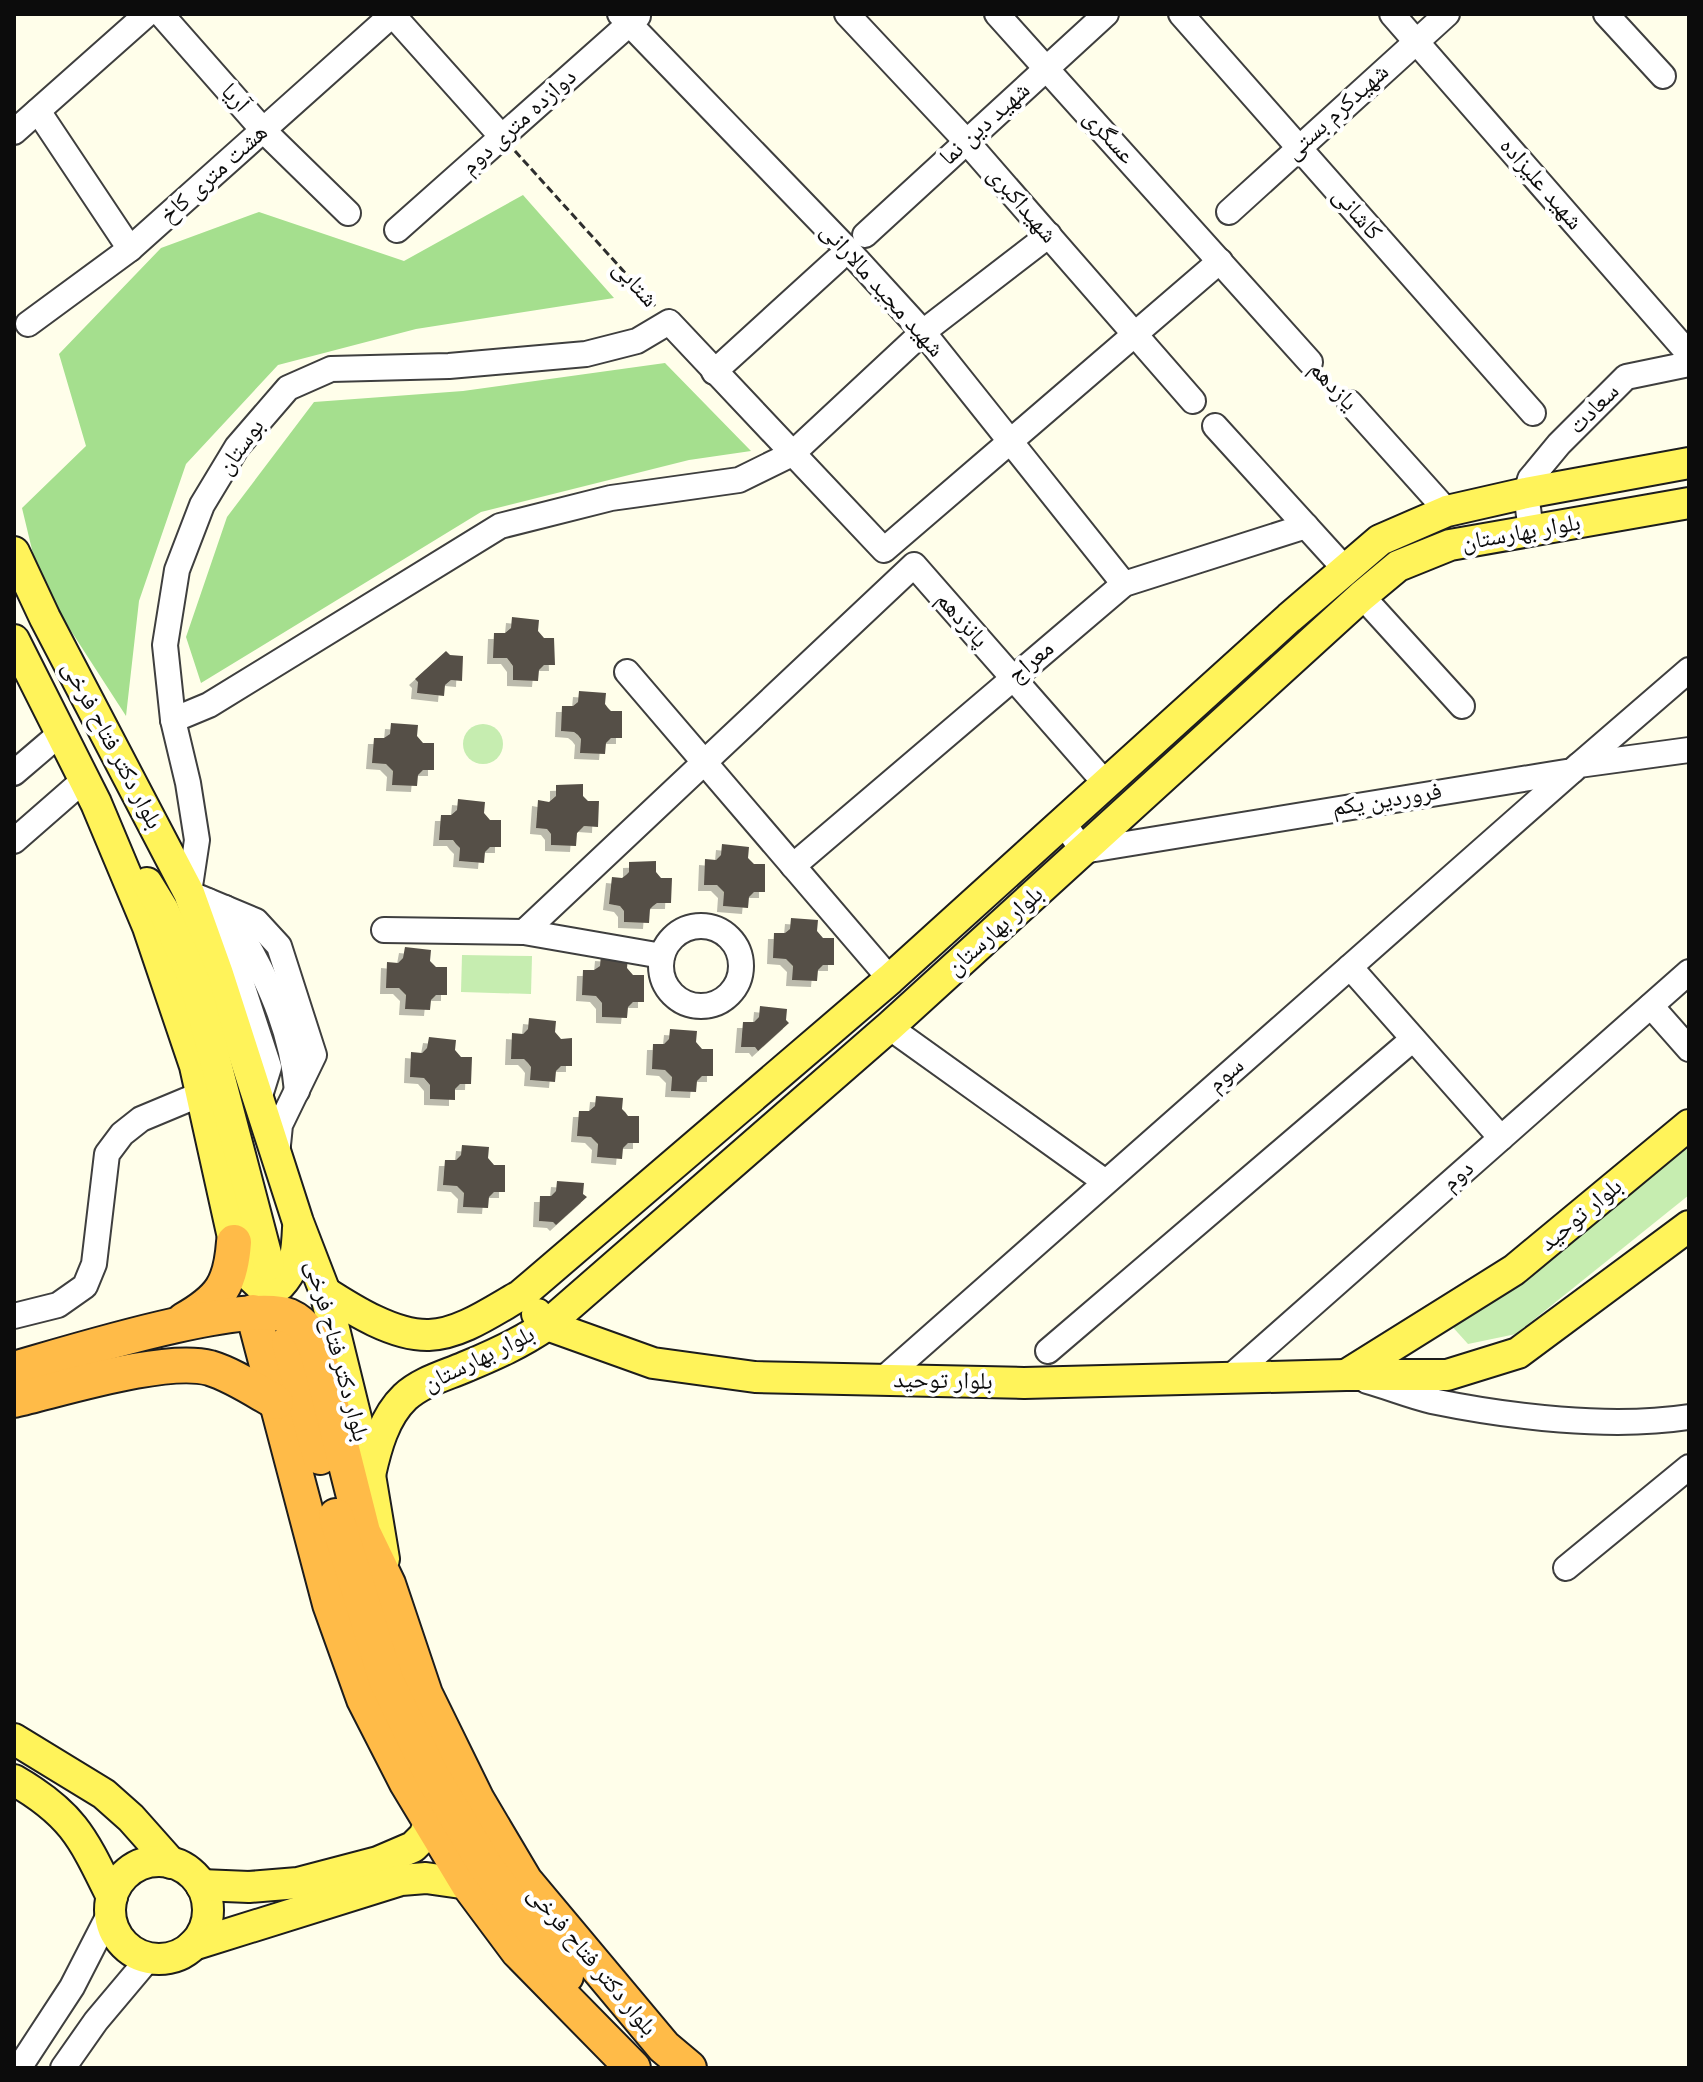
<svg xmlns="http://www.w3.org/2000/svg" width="1703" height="2082" font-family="Spectral,'Noto Naskh Arabic',serif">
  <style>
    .green { fill: #c6edb0 }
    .forest { fill: #a5df8e }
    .building { fill: #554f47; filter: url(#shadow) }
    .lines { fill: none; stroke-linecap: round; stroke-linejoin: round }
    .minor-casing { stroke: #3f3f3f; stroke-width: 28 }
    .major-casing { stroke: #1d1d1d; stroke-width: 34 }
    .highway-casing { stroke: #1d1d1d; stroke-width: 38 }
    .path { stroke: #2e2e2e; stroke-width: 3; stroke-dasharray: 8 4; stroke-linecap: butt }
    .minor { stroke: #fff; stroke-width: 24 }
    .major { stroke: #fff35a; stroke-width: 30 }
    .highway { stroke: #ffbb48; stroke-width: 34 }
    .labels { text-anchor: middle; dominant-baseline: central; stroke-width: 8; stroke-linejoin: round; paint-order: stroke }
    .street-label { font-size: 24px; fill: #0c0c0c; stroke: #fff }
  </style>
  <defs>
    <filter id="shadow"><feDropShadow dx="-6" dy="6" stdDeviation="0" flood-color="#0004"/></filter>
  </defs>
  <rect width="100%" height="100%" fill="#fffeea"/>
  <g class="green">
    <circle cx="483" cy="744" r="20"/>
    <path d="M 462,955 L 532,956 L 531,994 L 461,992 Z"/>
    <path d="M 1689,1143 L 1689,1195 L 1516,1334 L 1468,1344 L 1449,1323 Z"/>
  </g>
  <g class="forest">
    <path d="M 523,195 L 614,298 L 416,329 L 278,365 L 186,464 L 139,601 L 126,716 L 40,583 L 22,508 L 86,446 L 59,354 L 161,248 L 259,212 L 404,261 Z"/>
    <path d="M 665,363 L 751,451 L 689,460 L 481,512 L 201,683 L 186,637 L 227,517 L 314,402 L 463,391 Z"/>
  </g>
  <g class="building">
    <path d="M 512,617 L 539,620 L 538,631 L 544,638 L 554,638 L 555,665 L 544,665 L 539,670 L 538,681 L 513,680 L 513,666 L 507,658 L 493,658 L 494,633 L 505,633 L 511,628 Z"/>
    <path d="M 446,651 L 450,655 L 463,656 L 462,681 L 451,680 L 445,685 L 444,696 L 417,693 L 418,682 L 415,679 Z"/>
    <path d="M 579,691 L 606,693 L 605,704 L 608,708 L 611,711 L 622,711 L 622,738 L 611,738 L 606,743 L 605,754 L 580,753 L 581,739 L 578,735 L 574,732 L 561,731 L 562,706 L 573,706 L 578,702 Z"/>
    <path d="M 391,723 L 418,725 L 417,736 L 423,743 L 434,743 L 434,770 L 423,770 L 418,775 L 417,786 L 392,785 L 393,771 L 386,764 L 372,763 L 374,738 L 384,738 L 390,734 Z"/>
    <path d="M 583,784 L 583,796 L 588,801 L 599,801 L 598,827 L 584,826 L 577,833 L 576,846 L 551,845 L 551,834 L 547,829 L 536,828 L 538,800 L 549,802 L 556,796 L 556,785 Z"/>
    <path d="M 458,799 L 485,802 L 484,813 L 490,820 L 501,820 L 501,847 L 490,847 L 485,852 L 484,863 L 459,861 L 460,848 L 456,844 L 453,840 L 439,840 L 441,815 L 451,815 L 457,810 Z"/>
    <path d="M 722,844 L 749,847 L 748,858 L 754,864 L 765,864 L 765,892 L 754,892 L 749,897 L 748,908 L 723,906 L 724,892 L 717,885 L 704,885 L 705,859 L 716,860 L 721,855 Z"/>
    <path d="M 656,861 L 656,872 L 661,878 L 672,878 L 671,903 L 657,903 L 653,906 L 650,909 L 649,923 L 624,922 L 624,911 L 620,906 L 609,904 L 612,877 L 622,878 L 626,875 L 629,872 L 629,862 Z"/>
    <path d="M 791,918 L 818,920 L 817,931 L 823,938 L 834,938 L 834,965 L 823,965 L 818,970 L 817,981 L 792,980 L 793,966 L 786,959 L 773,958 L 774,933 L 785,933 L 790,929 Z"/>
    <path d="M 405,947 L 431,950 L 430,961 L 436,967 L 447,967 L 447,995 L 436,995 L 431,1000 L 430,1010 L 405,1009 L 406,995 L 399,988 L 386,988 L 387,962 L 398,963 L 403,958 Z"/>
    <path d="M 601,955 L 628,957 L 627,968 L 633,975 L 644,975 L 644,1002 L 633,1002 L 628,1007 L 627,1018 L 602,1017 L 602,1003 L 596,996 L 582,995 L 583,970 L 594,970 L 600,966 Z"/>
    <path d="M 760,1006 L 787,1009 L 786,1020 L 789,1023 L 758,1051 L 755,1047 L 741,1047 L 743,1022 L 754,1022 L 759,1017 Z"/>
    <path d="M 529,1018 L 556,1021 L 555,1032 L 561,1039 L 572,1038 L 572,1066 L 561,1066 L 556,1071 L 555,1082 L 530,1080 L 531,1067 L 528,1063 L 524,1059 L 511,1059 L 512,1033 L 523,1034 L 528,1029 Z"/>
    <path d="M 670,1029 L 697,1031 L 696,1042 L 702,1049 L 713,1049 L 713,1076 L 702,1076 L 697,1081 L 696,1092 L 671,1091 L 672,1077 L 665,1070 L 652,1069 L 653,1044 L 664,1044 L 669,1039 Z"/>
    <path d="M 429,1037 L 456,1040 L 455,1050 L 461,1057 L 472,1057 L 471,1084 L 460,1084 L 455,1089 L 455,1100 L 430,1099 L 430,1085 L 424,1078 L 410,1077 L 411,1052 L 422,1053 L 427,1048 Z"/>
    <path d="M 596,1096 L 623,1098 L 622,1109 L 625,1112 L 628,1116 L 639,1116 L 639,1143 L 628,1143 L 623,1148 L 622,1159 L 597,1157 L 598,1144 L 591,1137 L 577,1136 L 579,1111 L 589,1111 L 595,1106 Z"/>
    <path d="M 462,1145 L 489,1147 L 488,1158 L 494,1165 L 505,1165 L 505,1192 L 494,1192 L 489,1197 L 488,1208 L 463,1207 L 464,1193 L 457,1186 L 443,1185 L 445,1160 L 456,1160 L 461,1155 Z"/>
    <path d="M 557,1181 L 584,1183 L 583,1194 L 587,1197 L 556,1225 L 553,1222 L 539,1221 L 540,1196 L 551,1196 L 556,1191 Z"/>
  </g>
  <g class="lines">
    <g class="minor-casing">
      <g id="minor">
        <path d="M 161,14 L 263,130 L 348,213"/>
        <path d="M 392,14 L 502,137"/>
        <path d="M 620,14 L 848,250 L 923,332 L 1124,584"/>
        <path d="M 847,14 L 967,142 L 1193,401"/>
        <path d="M 997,14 L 1310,362"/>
        <path d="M 1181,14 L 1533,413"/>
        <path d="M 1392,14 L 1689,354"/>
        <path d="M 1606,14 L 1663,76"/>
        <path d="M 38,111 L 130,249"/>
        <path d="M 14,132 L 147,14"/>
        <path d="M 1229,212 L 1447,14"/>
        <path d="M 397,230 L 638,16"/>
        <path d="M 865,235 L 1106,14"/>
        <path d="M 28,324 L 130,249 L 393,14"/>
        <path d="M 714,372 L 837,260"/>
        <path d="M 1350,403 L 1447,511"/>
        <path d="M 1215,426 L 1345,569"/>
        <path d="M 1531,531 L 1526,493 L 1530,479 L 1559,444 L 1626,377 L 1689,364"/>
        <path d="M 1362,596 L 1462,706"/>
        <path d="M 627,672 L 890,979"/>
        <path d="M 173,720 L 209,705 L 500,526 L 611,498 L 739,480 L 792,454 L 923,332 L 1049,235"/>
        <path d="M 1579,765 L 1689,670"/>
        <path d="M 14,773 L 62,732"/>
        <path d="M 1063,822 L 1083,851 L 1572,771 L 1579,765 L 1689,750"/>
        <path d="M 14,841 L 85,779"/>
        <path d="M 793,866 L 1124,584 L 1306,526"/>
        <path d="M 208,901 L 232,954 L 269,1067 L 259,1099"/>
        <path d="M 225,908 C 262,966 291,1022 297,1091"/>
        <circle cx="701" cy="966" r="40"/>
        <path d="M 384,930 L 524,932 L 914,565 L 1106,784"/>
        <path d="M 524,932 L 662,956"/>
        <path d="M 1350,967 L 1501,1138"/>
        <path d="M 1651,1006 L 1689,1049"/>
        <path d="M 889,1027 L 1104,1181"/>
        <path d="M 277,1155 L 280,1125 L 314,1055 L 279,946 L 256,921 L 189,893 L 197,840 L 188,783 L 173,720 L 165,645 L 177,570 L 202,505 L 237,447 L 288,388 L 331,369 L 449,366 L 586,354 L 637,341 L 669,322 L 884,550 L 1220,261"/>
        <path d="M 14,1316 L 58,1305 L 85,1286 L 94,1264 L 107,1154 L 122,1134 L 141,1119 L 201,1094"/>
        <path d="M 1048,1351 L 1413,1039"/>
        <path d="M 1228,1379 L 1689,972"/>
        <path d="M 882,1380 L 1572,771"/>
        <path d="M 1367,1381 C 1389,1387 1410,1396 1432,1401 C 1510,1417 1610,1429 1689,1417"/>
        <path d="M 1566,1568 L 1689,1467"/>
        <path d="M 19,2068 L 72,1987 L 110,1913"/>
        <path d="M 63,2068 L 96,2021 L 149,1958"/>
      </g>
    </g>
    <g class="major-casing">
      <g id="major">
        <path d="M 14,552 L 45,618 L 189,893 L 218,974 L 298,1222 L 325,1292 L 370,1475 L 384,1559"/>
        <path d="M 14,640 L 96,803 L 148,927 L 195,1066 L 234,1242 L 248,1274 L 262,1287 L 280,1285 C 296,1268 297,1251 298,1228"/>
        <path d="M 147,883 L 163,909 L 194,980 L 269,1265"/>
        <path d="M 325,1292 C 353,1310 394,1336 429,1335 C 461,1334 494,1310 521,1295 L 890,979 L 1289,618 L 1380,540 L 1447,511 L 1526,493 L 1689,463"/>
        <path d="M 537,1314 L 547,1325 L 653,1363 L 755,1377 L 1024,1383 L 1346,1375 L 1447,1375 L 1518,1353 L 1689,1226"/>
        <path d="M 1346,1375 L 1514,1270 L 1689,1125"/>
        <path d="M 370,1475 C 376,1448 384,1417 405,1397 C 421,1382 444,1376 465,1367 C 494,1355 521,1343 547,1325 L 889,1027 L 1362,596 L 1398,566 L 1450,545 L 1689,503"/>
        <path d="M 14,1739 L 104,1794 L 131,1818 L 171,1863"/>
        <path d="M 14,1780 C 73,1814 83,1838 112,1897"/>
        <circle cx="159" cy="1910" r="49"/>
        <path d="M 201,1885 L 249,1887 L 298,1883 L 378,1862 L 413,1847 L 424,1836 L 430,1822"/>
        <path d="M 193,1945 L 401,1880 L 426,1878 L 468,1884"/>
      </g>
    </g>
    <g class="highway-casing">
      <g id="highway">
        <path d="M 253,1312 L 330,1604 L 364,1699 L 407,1783 L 468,1884 L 518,1951 L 633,2068"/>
        <path d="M 184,1320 C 221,1299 231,1284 234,1242"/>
        <path d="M 289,1342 L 320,1457"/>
        <path d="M 14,1369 C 67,1354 245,1298 289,1316 C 307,1324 312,1338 318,1354 L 363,1532 L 388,1584 L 425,1694 L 477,1800 L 525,1881 L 664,2047 L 689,2068"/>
        <path d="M 14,1400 C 62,1389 165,1356 210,1368 C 233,1375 255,1390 276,1402"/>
        <path d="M 336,1516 L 386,1680 L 431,1774 L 485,1865 L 566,1976"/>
      </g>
    </g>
    <g class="path">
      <path d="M 515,151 L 655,306"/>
      <path d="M 1324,376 L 1336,388"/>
    </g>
    <use href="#minor" class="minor"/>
    <use href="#major" class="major"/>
    <use href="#highway" class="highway"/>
  </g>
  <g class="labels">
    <g class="street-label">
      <text transform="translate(235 98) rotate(48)">آریا</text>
      <text transform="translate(1337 112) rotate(-42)">شهیدکرم بستی</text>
      <text transform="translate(519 122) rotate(-42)">دوازده متری دوم</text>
      <text transform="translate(985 124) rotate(-42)">شهید دین نما</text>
      <text transform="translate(1109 137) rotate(48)">عسگری</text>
      <text transform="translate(214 174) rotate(-42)">هشت متری کاخ</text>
      <text transform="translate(1541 184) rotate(49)">شهید علیزاده</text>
      <text transform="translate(1022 205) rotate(49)">شهیداکبری</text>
      <text transform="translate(1357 214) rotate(49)">کاشانی</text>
      <text transform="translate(635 284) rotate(48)">شتابی</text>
      <text transform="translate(882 290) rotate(48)">شهید مجید مالارانی</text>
      <text transform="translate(1333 386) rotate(47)">یازدهم</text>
      <text transform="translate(1594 409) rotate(-45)">سعادت</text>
      <text transform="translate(241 447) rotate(-54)">بوستان</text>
      <text transform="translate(1521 533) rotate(-10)">بلوار بهارستان</text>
      <text transform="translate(962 620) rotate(49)">پانزدهم</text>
      <text transform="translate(1031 662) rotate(-40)">معراج</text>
      <text transform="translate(112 745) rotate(62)">بلوار دکتر فتاح فرخی</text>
      <text transform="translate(1387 800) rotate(-9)">فروردین یکم</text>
      <text transform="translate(995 931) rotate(-42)">بلوار بهارستان</text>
      <text transform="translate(1226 1075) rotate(-41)">سوم</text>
      <text transform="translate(1458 1176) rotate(-41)">دوم</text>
      <text transform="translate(1581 1215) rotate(-40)">بلوار توحید</text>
      <text transform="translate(337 1351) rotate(75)">بلوار دکتر فتاح فرخی</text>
      <text transform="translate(479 1359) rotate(-26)">بلوار بهارستان</text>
      <text transform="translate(943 1381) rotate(1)">بلوار توحید</text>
      <text transform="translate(592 1961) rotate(50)">بلوار دکتر فتاح فرخی</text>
    </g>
  </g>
  <rect width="1703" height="2082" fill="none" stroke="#0c0c0c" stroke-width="32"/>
</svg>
